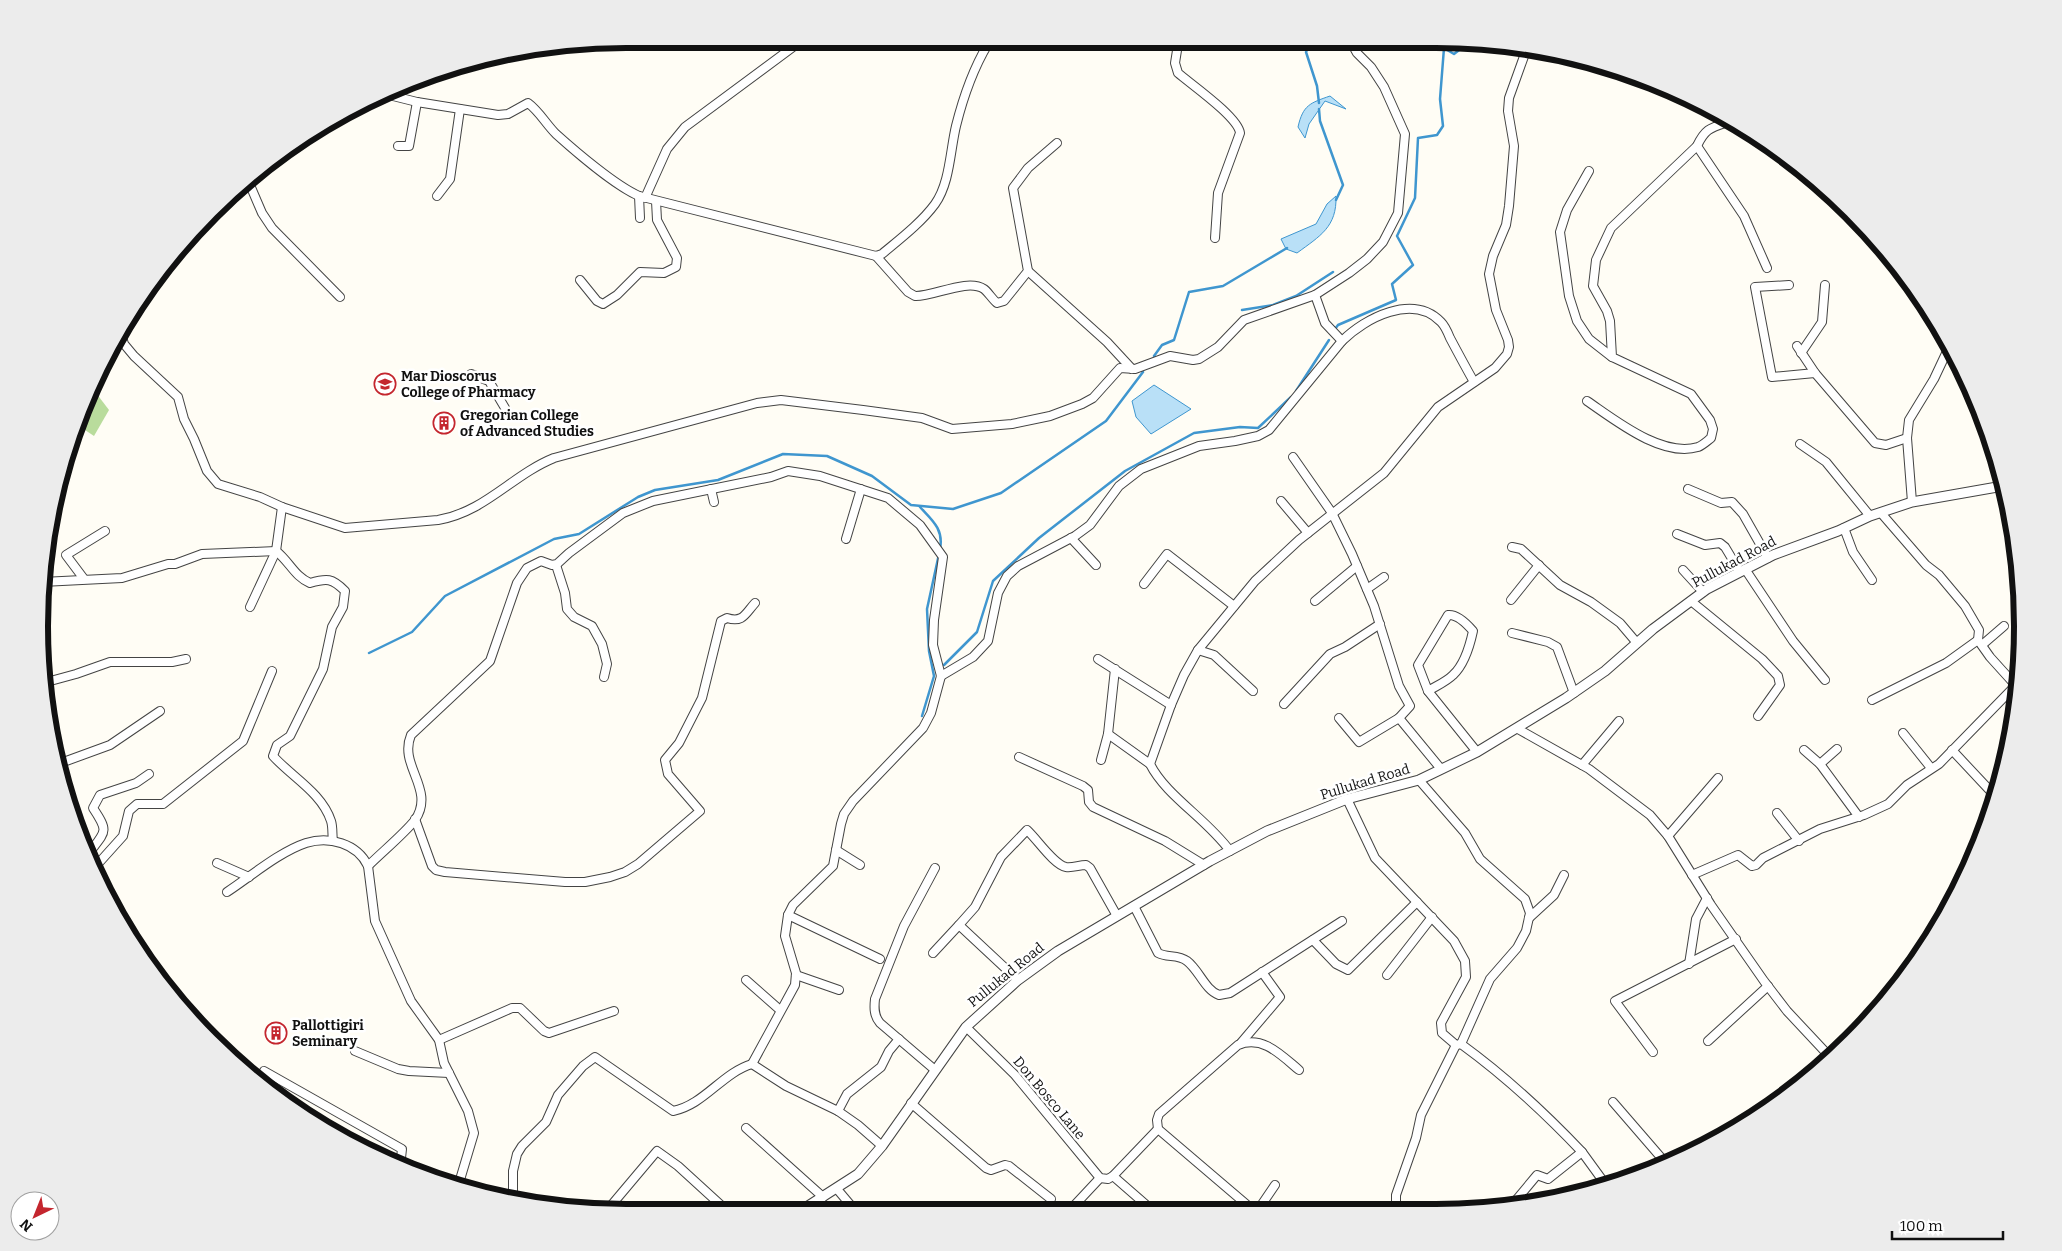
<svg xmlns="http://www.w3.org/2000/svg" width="2062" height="1251" font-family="Bitter,serif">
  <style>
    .forest { fill: #b9dc9c }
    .water { fill: #b9e0f7; stroke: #3f96cf }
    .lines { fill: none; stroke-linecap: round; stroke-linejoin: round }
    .stream { stroke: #3f96cf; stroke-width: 2.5 }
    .minor-casing { stroke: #444; stroke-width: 10 }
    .tertiary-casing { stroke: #444; stroke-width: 11 }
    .minor { stroke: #fff; stroke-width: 8 }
    .tertiary { stroke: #fff; stroke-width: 9 }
    .labels { text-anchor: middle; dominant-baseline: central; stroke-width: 5; stroke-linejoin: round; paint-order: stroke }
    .poi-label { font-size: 14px; font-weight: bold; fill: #111; stroke: #fff; text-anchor: start }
    .street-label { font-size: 14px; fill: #111; stroke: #fff }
    .rim { fill: none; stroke: #111; stroke-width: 6 }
  </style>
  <rect width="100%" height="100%" fill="#fffdf5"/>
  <path class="forest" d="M 93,389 L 109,410 L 94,436 L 76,424 Z"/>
  <g class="water">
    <path d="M 1330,96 L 1346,109 L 1325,101 L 1309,124 L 1305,138 L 1298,127 C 1303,105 1310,103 1330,96 Z"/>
    <path d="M 1336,196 C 1337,227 1320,236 1297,253 L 1286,249 L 1281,239 L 1316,224 L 1327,204 Z"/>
    <path d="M 1154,385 L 1191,409 L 1151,434 L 1136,417 L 1132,401 Z"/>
  </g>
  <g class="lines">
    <g class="stream">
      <path d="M 1310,44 L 1306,52 L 1317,86 L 1319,103"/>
      <path d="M 1437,44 L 1454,54 L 1467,44"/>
      <path d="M 1319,109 L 1320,121 L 1343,185 L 1336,200"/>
      <path d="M 1242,310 L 1273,305 L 1296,296 L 1333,272"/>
      <path d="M 1335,329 L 1338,325 L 1396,300 L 1392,284 L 1413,265 L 1397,236 L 1415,198 L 1418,138 L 1437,135 L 1443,126 L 1440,99 L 1444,48"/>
      <path d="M 1154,356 L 1162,345 L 1174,340 L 1189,292 L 1223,286 L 1287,248"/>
      <path d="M 1296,391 L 1329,340"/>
      <path d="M 920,507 C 932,520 944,529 940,549"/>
      <path d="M 369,653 L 412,632 L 445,596 L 554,539 L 579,534 L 638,497 L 655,490 L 718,480 L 783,454 L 827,456 L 872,476 L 911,505 L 953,509 L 1001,493 L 1106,421 L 1143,372"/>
      <path d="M 944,665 L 977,632 L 993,581 L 1039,538 L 1125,471 L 1194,433 L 1240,427 L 1258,428 L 1291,397"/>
      <path d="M 922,716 L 934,676 L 929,651 L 927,609 L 939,554"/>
    </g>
    <g class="minor-casing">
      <g id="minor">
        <path d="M 1178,44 L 1175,63 L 1178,73 C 1192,85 1238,117 1240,133 L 1218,193 L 1215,238"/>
        <path d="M 381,93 L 417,102 L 498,115 L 508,114 L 528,103 C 539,111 546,124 556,134 C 576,152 616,186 639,196 L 876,256 L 882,254 C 900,239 921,223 935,204 C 950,183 950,151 956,126 C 963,98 973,69 988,44"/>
        <path d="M 398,146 L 409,146 L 417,102"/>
        <path d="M 1697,146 L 1744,216 L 1767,268"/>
        <path d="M 1589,171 L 1567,210 L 1560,232 L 1569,296 L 1577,321 L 1589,339 L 1612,357"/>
        <path d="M 247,178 L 262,213 L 272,228 L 340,297"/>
        <path d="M 437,196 L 450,179 L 460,109"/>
        <path d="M 639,196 L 640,218"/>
        <path d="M 645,198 L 667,149 L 685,127 L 797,44"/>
        <path d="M 876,256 L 908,292 L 915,296 C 933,297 967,278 984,289 C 989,293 992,299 997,303 L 1004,301 L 1028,271 L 1013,188 L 1028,168 L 1057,143"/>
        <path d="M 1028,271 L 1107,342 L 1132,369"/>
        <path d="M 580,280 L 597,301 L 603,304 L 617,295 L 640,272 L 664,273 L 676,267 L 677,258 L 657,220 L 656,201"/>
        <path d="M 1789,285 L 1755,287 L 1772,377 L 1815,373"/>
        <path d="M 1315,295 L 1325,323 L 1342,341"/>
        <path d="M 121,334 L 124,344 L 134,356 L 178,397 L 184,419 L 194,439 L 207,471 L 218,484 L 260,497 L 282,507 L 276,551 L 250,607"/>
        <path d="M 1797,346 L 1815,373 L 1875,443 L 1886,445 L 1907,438"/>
        <path d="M 1801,353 L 1822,322 L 1825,285"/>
        <path d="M 471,374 L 489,381 L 505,408"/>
        <path d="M 1587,401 C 1615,420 1662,458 1698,447 C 1703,445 1707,441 1711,438 L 1713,429 L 1710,420 L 1691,394 L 1612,357 L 1610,321 L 1607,311 L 1593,286 L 1596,260 L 1611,228 L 1697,146 C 1705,129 1710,128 1728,122"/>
        <path d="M 1800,444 L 1826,462 L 1870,516"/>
        <path d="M 1293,457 L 1332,513 L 1352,554 L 1374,606 L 1399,686 L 1410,706 L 1399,718 L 1441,769"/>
        <path d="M 711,489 L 714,502"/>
        <path d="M 1688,489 L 1721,503 L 1732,502 L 1743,514 L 1768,558"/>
        <path d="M 1281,501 L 1308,533"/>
        <path d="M 1912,502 L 1907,438 L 1909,420 L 1934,379 L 1950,345"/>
        <path d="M 282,507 L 345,528 L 438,520 C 485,512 512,475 554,458 L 757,403 L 781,400 L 863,410 L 922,418 L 952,429 L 1012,424 L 1050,416 L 1082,404 L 1093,398 L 1120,368 L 1135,369 L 1170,356 L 1193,360 L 1199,359 L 1218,347 L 1244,320 L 1315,295 L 1349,273 L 1367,259 L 1383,242 L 1398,213 L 1405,134 L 1384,87 L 1371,67 L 1357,53 L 1352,44"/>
        <path d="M 1881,513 L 1926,565 L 1939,575 L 1965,606 L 1979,630 L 1978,640 L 1990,657 L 2018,688"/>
        <path d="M 1844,528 L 1853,552 L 1872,580"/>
        <path d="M 1677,534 L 1705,545 L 1720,543 L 1725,547 L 1740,572"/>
        <path d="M 1071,538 L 1096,565"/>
        <path d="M 846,539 L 861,489"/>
        <path d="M 1512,547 L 1521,549 L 1560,585 L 1591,602 L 1620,623 L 1637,643"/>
        <path d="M 556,565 L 565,593 L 567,609 L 574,617 L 592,626 L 602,644 L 607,664 L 604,677"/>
        <path d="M 1745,569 L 1793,641 L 1825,680"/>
        <path d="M 1683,570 L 1703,592"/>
        <path d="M 84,579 L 66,555 L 105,531"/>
        <path d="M 42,582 L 122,578 L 168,564 L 175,564 L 202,554 L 276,551 C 289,561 295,577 310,583 C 327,578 332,578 345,591 L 343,607 L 332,627 L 323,669 L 290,736 L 277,745 L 273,756 C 292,777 322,793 331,821 C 333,827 332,835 333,841"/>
        <path d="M 1144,584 L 1167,554 L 1234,606"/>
        <path d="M 1367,589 L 1384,577"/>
        <path d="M 1511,600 L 1539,565"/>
        <path d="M 1315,601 L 1357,566"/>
        <path d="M 1691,601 L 1762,659 L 1778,676 L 1780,685 L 1758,716"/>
        <path d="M 1448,615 C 1457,614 1467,624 1473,631 C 1470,645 1464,665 1453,675 C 1446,682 1436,686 1428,691 L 1418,665 Z"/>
        <path d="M 1512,633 L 1548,642 L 1557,647 L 1574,693"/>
        <path d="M 1982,645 L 2004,626"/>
        <path d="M 1198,650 L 1214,655 L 1253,691"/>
        <path d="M 1098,659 L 1171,705"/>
        <path d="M 941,676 L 973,657 L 988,641 L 998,593 L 1007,576 L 1018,566 L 1075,536 L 1090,525 L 1119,486 L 1141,469 L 1199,446 L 1235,441 L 1258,436 L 1269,430 L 1342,341 C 1365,318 1413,293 1441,322 C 1445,326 1448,333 1450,338 C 1458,353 1466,368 1474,382"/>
        <path d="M 2012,681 L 2020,673"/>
        <path d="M 43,683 L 76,674 L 110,662 L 172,662 L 186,659"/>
        <path d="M 1428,691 L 1477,752"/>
        <path d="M 1872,700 L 1946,663 L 1978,640"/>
        <path d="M 1284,704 L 1330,654 L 1345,647 L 1380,624"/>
        <path d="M 1339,718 L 1359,742 L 1399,718"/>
        <path d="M 1518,729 L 1589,769 L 1650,815 L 1668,836 L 1711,905 L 1764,981 L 1787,1011 L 1831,1058"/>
        <path d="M 1903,733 L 1931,768"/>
        <path d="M 1108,734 L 1150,764"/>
        <path d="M 1804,750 L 1820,764 L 1859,817"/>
        <path d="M 1952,750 L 1996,797"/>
        <path d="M 1019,757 L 1083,786 L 1088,790 L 1089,802 L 1093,807 L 1165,841 L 1204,865"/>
        <path d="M 1101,760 L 1108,734 L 1115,669"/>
        <path d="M 58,764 L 110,745 L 160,711"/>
        <path d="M 1820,764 L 1837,749"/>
        <path d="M 1582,765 L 1619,721"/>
        <path d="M 1419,780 L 1465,833 L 1480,859 L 1525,899 L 1530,913 L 1526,931 L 1517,948 L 1490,979 L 1461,1044"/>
        <path d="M 1347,799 L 1375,858 L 1454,941 L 1465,961 L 1466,977 L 1441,1023 L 1442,1033 L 1456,1045 L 1461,1044 C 1505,1076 1545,1113 1582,1152 L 1548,1179 L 1537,1175 L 1512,1205"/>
        <path d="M 1777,813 L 1799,841"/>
        <path d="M 415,819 L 432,866 L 436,870 L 445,872 L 565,882 L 585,882 L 610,877 L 625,872 L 638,864 L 700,811 L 668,774 L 665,760 L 679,743 L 702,698 L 721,621 L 727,618 C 743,623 745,614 755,603"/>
        <path d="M 1668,836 L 1718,778"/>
        <path d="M 836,850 L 860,865"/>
        <path d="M 1230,851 C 1207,819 1166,796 1150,764 L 1171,705 L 1184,675 L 1198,650 L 1255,581 L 1299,540 L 1384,473 L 1438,407 L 1495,368 L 1507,354 L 1509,347 L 1508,340 L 1496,310 L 1489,274 L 1493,256 L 1506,225 L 1509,206 L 1514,146 L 1508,111 L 1509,98 L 1527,48"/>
        <path d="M 89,853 C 106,831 109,832 93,808 L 100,795 L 136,783 L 149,774"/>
        <path d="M 217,863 L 249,877"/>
        <path d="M 96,866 L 123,836 L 129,811 L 137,804 L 163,804 L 243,741 L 272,671"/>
        <path d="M 368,866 C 381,853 405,833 415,820 C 436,789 398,766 411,735 L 490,661 L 517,583 L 527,568 L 541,561 L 552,565 L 557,564 L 569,553 L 623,513 L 653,501 L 771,477 L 788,471 L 820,476 L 888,498 L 920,525 L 943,557 L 934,620 L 933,645 L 941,676 L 931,713 L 923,728 L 853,801 L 844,814 L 841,824 L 833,866 L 793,905 L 788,915 L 785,936 L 796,973 L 795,985 L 752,1064"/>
        <path d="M 1692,875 L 1738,855 L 1752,866 L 1756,865 L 1763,858 L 1820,829 L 1864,815 L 1888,804 L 1907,785 L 1939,764 L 2016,685"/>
        <path d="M 227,892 C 250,877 279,852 306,843 C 329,836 357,843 368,866 L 375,921 L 411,1001 L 439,1040 L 444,1063 L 468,1111 L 474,1133 L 459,1183"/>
        <path d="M 1134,906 L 1158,953 C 1167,958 1178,954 1187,961 C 1199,970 1205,990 1219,995 L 1230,993 L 1342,921"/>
        <path d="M 788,915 L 880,959"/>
        <path d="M 1529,918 L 1554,895 L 1564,875"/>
        <path d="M 1313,940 L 1336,964 L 1348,970 L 1417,902"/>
        <path d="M 933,953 L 959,925"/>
        <path d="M 1689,964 L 1696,919 L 1707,898"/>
        <path d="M 796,975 L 839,990"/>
        <path d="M 1387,975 L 1432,917"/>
        <path d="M 746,980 L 780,1010"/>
        <path d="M 1018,980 L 959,925 L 975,907 L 1001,857 L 1027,830 C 1037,839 1054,865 1066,867 C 1073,868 1079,865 1086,865 L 1090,868 L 1117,916"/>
        <path d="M 966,1027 L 1015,1075 L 1100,1178 L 1108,1179 L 1113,1176"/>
        <path d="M 439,1040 L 512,1008 L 520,1008 L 544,1031 L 549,1033 L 614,1011"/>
        <path d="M 1708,1041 L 1768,986"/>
        <path d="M 1240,1044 L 1280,997 L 1262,972"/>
        <path d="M 355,1051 L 398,1069 L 409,1071 L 449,1073"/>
        <path d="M 1653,1052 L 1615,1001 L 1736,939"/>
        <path d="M 935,1070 L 880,1023 C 874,1016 874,1008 875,999 L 904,926 L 935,868"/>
        <path d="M 264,1071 L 402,1149 L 400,1167"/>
        <path d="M 1613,1102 L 1664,1161"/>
        <path d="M 911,1103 L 986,1168 L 991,1170 L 1005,1165 L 1009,1166 L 1051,1199"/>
        <path d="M 838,1111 L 847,1094 L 881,1067 L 889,1051 L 899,1039"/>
        <path d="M 746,1128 L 823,1197"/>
        <path d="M 1158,1129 L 1157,1120 L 1159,1114 L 1238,1045 C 1263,1035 1281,1055 1299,1070"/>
        <path d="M 1582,1152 L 1606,1185"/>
        <path d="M 837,1189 L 853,1208"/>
        <path d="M 513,1198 L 513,1171 L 517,1154 L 522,1146 L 546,1122 L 558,1095 L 583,1066 L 595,1057 L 673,1111 C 704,1105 722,1073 752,1064 L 786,1086 L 838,1111 L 858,1125 L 882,1146"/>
        <path d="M 609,1208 L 657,1151 L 678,1166 L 724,1208"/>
        <path d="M 930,1209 L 934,1207 L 936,1209"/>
        <path d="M 1071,1209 L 1100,1178"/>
        <path d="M 1152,1210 L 1113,1176 L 1158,1129 L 1253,1210"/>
        <path d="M 1258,1210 L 1275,1185"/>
        <path d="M 1396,1211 L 1396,1195 L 1416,1138 L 1421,1115 L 1456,1045"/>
      </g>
    </g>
    <g class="tertiary-casing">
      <path id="tertiary" d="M 805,1208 L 858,1174 L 882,1146 L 966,1027 L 1018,980 L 1058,951 L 1210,861 L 1267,831 L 1347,799 L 1419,780 L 1477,752 L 1566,698 L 1605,671 L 1653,629 L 1707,589 L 1773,555 L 1838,531 L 1870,516 L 1912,502 L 2003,486"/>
    </g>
    <use href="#minor" class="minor"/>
    <use href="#tertiary" class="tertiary"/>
  </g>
  <defs>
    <g id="university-ring" transform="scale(1.125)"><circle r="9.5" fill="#fff" stroke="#c4262e" stroke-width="1.5"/><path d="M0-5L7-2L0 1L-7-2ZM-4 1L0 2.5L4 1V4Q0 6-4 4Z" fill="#c4262e"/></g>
    <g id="building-ring" transform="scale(1.125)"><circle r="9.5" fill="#fff" stroke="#c4262e" stroke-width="1.5"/><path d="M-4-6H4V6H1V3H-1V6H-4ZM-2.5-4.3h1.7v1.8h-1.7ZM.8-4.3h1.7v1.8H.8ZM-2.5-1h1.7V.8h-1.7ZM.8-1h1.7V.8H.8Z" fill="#c4262e"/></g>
  </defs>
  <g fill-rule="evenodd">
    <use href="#university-ring" x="385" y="384"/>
    <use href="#building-ring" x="444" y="423"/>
    <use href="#building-ring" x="276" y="1033"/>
  </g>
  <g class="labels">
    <g class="poi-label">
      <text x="401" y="376">Mar Dioscorus<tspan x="401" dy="16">College of Pharmacy</tspan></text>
      <text x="460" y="415">Gregorian College<tspan x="460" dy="16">of Advanced Studies</tspan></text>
      <text x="292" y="1025">Pallottigiri<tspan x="292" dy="16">Seminary</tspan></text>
    </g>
    <g class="street-label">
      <text transform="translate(1734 562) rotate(-28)">Pullukad Road</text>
      <text transform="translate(1365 782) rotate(-17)">Pullukad Road</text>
      <text transform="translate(1006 975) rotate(-39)">Pullukad Road</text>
      <text transform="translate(1049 1098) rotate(50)">Don Bosco Lane</text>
    </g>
  </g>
  <path d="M0 0H2062V1251H0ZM626 48H1436A578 578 0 0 1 2014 626V626A578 578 0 0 1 1436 1204H626A578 578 0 0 1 48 626V626A578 578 0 0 1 626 48Z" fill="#ececec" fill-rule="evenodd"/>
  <path class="rim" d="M626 48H1436A578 578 0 0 1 2014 626V626A578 578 0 0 1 1436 1204H626A578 578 0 0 1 48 626V626A578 578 0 0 1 626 48Z"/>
  <g transform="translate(35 1216) rotate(223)"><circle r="24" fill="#ffffff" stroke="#a0a0a0"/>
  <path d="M0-4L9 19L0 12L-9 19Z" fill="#c4262e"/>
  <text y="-8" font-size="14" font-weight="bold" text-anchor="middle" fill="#111111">N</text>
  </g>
  <path d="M1892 1231v8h111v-8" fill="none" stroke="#111111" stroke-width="2.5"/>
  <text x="1900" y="1231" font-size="15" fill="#111111" stroke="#ffffff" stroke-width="4" paint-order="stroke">100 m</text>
</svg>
